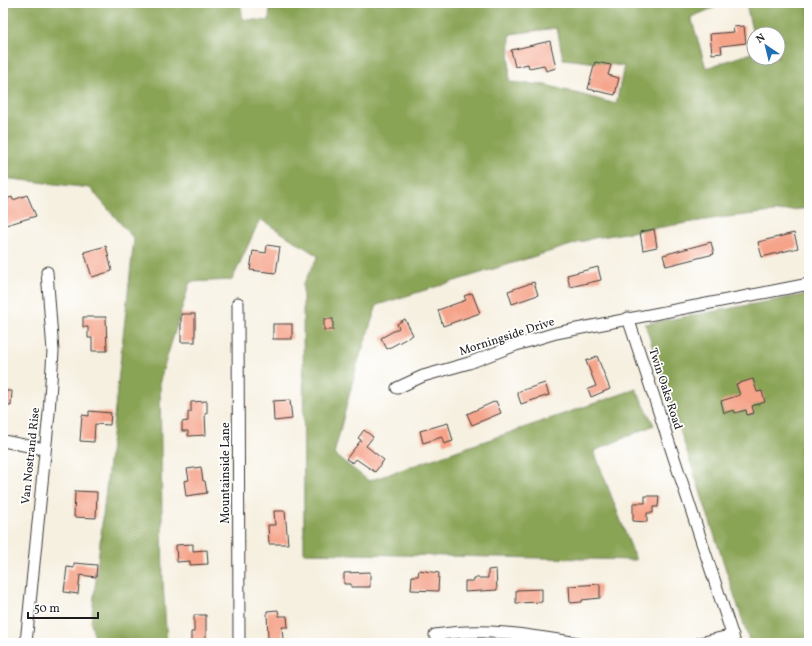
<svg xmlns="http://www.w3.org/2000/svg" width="812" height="646" font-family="Vollkorn,serif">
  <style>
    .forest { fill: #8aa456; stroke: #536039; fill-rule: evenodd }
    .building { fill: #f5a389 }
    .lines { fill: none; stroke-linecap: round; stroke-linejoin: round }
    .street-casing { stroke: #3d3c39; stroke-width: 13 }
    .street { stroke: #fff; stroke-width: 11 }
    .labels { text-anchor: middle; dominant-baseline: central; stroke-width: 3.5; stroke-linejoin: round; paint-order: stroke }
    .street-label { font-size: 12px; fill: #1c1c1c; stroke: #fff }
  </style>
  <rect width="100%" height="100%" fill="#fff"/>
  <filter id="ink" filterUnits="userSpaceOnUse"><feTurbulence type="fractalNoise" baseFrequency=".025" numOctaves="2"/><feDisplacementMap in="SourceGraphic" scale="8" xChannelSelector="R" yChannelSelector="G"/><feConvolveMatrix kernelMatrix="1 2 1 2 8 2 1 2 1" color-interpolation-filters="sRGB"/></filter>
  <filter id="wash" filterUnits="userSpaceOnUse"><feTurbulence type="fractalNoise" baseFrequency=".012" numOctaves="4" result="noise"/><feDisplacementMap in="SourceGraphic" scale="16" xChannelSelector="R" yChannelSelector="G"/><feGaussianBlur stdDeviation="0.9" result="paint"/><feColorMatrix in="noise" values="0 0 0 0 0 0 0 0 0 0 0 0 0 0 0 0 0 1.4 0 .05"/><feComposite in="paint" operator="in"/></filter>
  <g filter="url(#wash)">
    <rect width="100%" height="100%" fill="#f6f0e0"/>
    <g class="forest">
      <path d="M 3,3 L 240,3 L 243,19 L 269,21 L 270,3 L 726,3 L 691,17 L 706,68 L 754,52 L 754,58 L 778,58 L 778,34 L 754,34 L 754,40 L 746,3 L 809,3 L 809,208 L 718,218 L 594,238 L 377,305 L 357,365 L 334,454 L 369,481 L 636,389 L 654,425 L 594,451 L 636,560 L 304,553 L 303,284 L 318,256 L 260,219 L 232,280 L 190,282 L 160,380 L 163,584 L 167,643 L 96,643 L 91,623 L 134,239 L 90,188 L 3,178 ZM 557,28 L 563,59 L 624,66 L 616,104 L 546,85 L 509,82 L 510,34 Z"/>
      <path d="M 809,294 L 809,643 L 750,643 L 645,324 Z"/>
    </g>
    <g id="blocks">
      <g class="building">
        <path d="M 744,26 L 746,43 L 721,46 L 722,53 L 712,54 L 710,34 L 734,32 L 733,27 Z"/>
        <path d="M 550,41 L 556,68 L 546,71 L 544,65 L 529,68 L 528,64 L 515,67 L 511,50 Z"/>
        <path d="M 595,62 L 611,65 L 608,75 L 619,78 L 615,95 L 588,89 Z"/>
        <path d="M 27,195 L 36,216 L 3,226 L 3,200 L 12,197 L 13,200 Z"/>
        <path d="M 654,229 L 657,247 L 643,250 L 640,232 Z"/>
        <path d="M 794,233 L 798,248 L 762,257 L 758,242 Z"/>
        <path d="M 711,242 L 714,254 L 666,266 L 663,255 Z"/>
        <path d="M 267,245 L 280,247 L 276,273 L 250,270 L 253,251 L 266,253 Z"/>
        <path d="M 106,246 L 112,271 L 92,277 L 84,252 Z"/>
        <path d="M 598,267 L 601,280 L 570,287 L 567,275 Z"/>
        <path d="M 534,282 L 538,295 L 512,304 L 508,291 Z"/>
        <path d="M 472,293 L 480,313 L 443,326 L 438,310 L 466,300 L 464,296 Z"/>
        <rect x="181" y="314" width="14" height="28"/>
        <path d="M 83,317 L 106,317 L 107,351 L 92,351 L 92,338 L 88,338 L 88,327 L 83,327 Z"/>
        <rect x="324" y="319" width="9" height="11"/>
        <path d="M 405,319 L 413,335 L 387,349 L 381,338 L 399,328 L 397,324 Z"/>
        <rect x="273" y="324" width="19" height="15"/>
        <path d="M 597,356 L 610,389 L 591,397 L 588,389 L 596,386 L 586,361 Z"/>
        <path d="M 753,379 L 757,392 L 762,391 L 765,402 L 752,406 L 754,413 L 747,415 L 746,410 L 735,413 L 734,410 L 724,413 L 721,401 L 740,395 L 736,384 Z"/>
        <path d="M 545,383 L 549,395 L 521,404 L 517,392 Z"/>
        <path d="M 3,391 L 12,391 L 11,406 L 3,405 Z"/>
        <path d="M 290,400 L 292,419 L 274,421 L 273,401 Z"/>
        <path d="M 207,401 L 207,413 L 205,414 L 206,435 L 188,436 L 188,431 L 182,431 L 182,422 L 188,421 L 188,412 L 191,412 L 191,402 Z"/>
        <path d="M 496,401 L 501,413 L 472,425 L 467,414 Z"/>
        <path d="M 89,411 L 111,413 L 110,425 L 95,424 L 94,442 L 80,441 L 82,415 L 89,416 Z"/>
        <path d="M 448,423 L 453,441 L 444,444 L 442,437 L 423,443 L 420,431 Z"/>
        <path d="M 364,430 L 373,437 L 366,446 L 384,460 L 375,472 L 356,459 L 353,463 L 346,459 L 361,440 L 358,438 Z"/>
        <path d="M 201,467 L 203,481 L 205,481 L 207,493 L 186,496 L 184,481 L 189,480 L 187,469 Z"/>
        <path d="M 75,491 L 97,492 L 96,518 L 74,517 Z"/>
        <path d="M 645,496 L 659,496 L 658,507 L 653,507 L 653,513 L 647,513 L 647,522 L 633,521 L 633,503 L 645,503 Z"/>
        <path d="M 274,511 L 285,511 L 288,544 L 269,544 L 268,525 L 275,525 Z"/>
        <path d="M 193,544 L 193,551 L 207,550 L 208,564 L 190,565 L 190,561 L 177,562 L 176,545 Z"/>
        <path d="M 74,563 L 97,565 L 96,577 L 80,575 L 78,594 L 64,592 L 67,567 L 74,568 Z"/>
        <path d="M 496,569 L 497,590 L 465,592 L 465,581 L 474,581 L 474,578 L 488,578 L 488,570 Z"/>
        <path d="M 419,570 L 439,573 L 438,591 L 411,590 L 412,576 L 418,576 Z"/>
        <path d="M 370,572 L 370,587 L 351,587 L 351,584 L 344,584 L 344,573 Z"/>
        <path d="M 600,584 L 600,598 L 582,600 L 582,602 L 570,603 L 569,586 Z"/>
        <path d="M 542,589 L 542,602 L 516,603 L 516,590 Z"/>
        <path d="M 278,610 L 279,616 L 287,616 L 288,627 L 282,627 L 283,640 L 268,641 L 267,611 Z"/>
        <path d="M 194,615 L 206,615 L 206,643 L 191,643 L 191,632 L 194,632 Z"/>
      </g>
    </g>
  </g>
  <g filter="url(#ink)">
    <use href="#blocks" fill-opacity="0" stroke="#3d3c39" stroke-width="1"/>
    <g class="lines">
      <g class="street-casing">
        <g id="street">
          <path d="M 238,303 L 239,643"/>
          <path d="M 628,318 L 735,643"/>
          <path d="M 397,388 L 423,376 L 469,363 L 516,345 L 556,333 L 809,284"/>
          <path d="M 3,441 L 44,449"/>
          <path d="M 435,635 C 484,627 530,635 578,643"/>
          <path d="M 26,643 L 49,413 L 53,351 L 47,272"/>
          <path d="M 700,643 L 733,635"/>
        </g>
      </g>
      <use href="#street" class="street"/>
    </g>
  </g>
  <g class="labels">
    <g class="street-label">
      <text transform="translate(507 337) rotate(-18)">Morningside Drive</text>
      <text transform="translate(665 389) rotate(72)">Twin Oaks Road</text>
      <text transform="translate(31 456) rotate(-84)">Van Nostrand Rise</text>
      <text transform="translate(226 473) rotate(-90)">Mountainside Lane</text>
    </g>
  </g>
  <rect width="812" height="646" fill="none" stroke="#fff" stroke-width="16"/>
  <g transform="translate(766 46) rotate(325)"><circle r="19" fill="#ffffff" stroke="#a4a4a4"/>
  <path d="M0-3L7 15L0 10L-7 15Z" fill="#1f6fb2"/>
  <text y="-6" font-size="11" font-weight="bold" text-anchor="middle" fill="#1c1c1c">N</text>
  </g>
  <path d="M28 612v6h70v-6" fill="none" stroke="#1c1c1c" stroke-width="2"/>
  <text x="34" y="612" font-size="12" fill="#1c1c1c" stroke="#ffffff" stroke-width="3" paint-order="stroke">50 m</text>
</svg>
